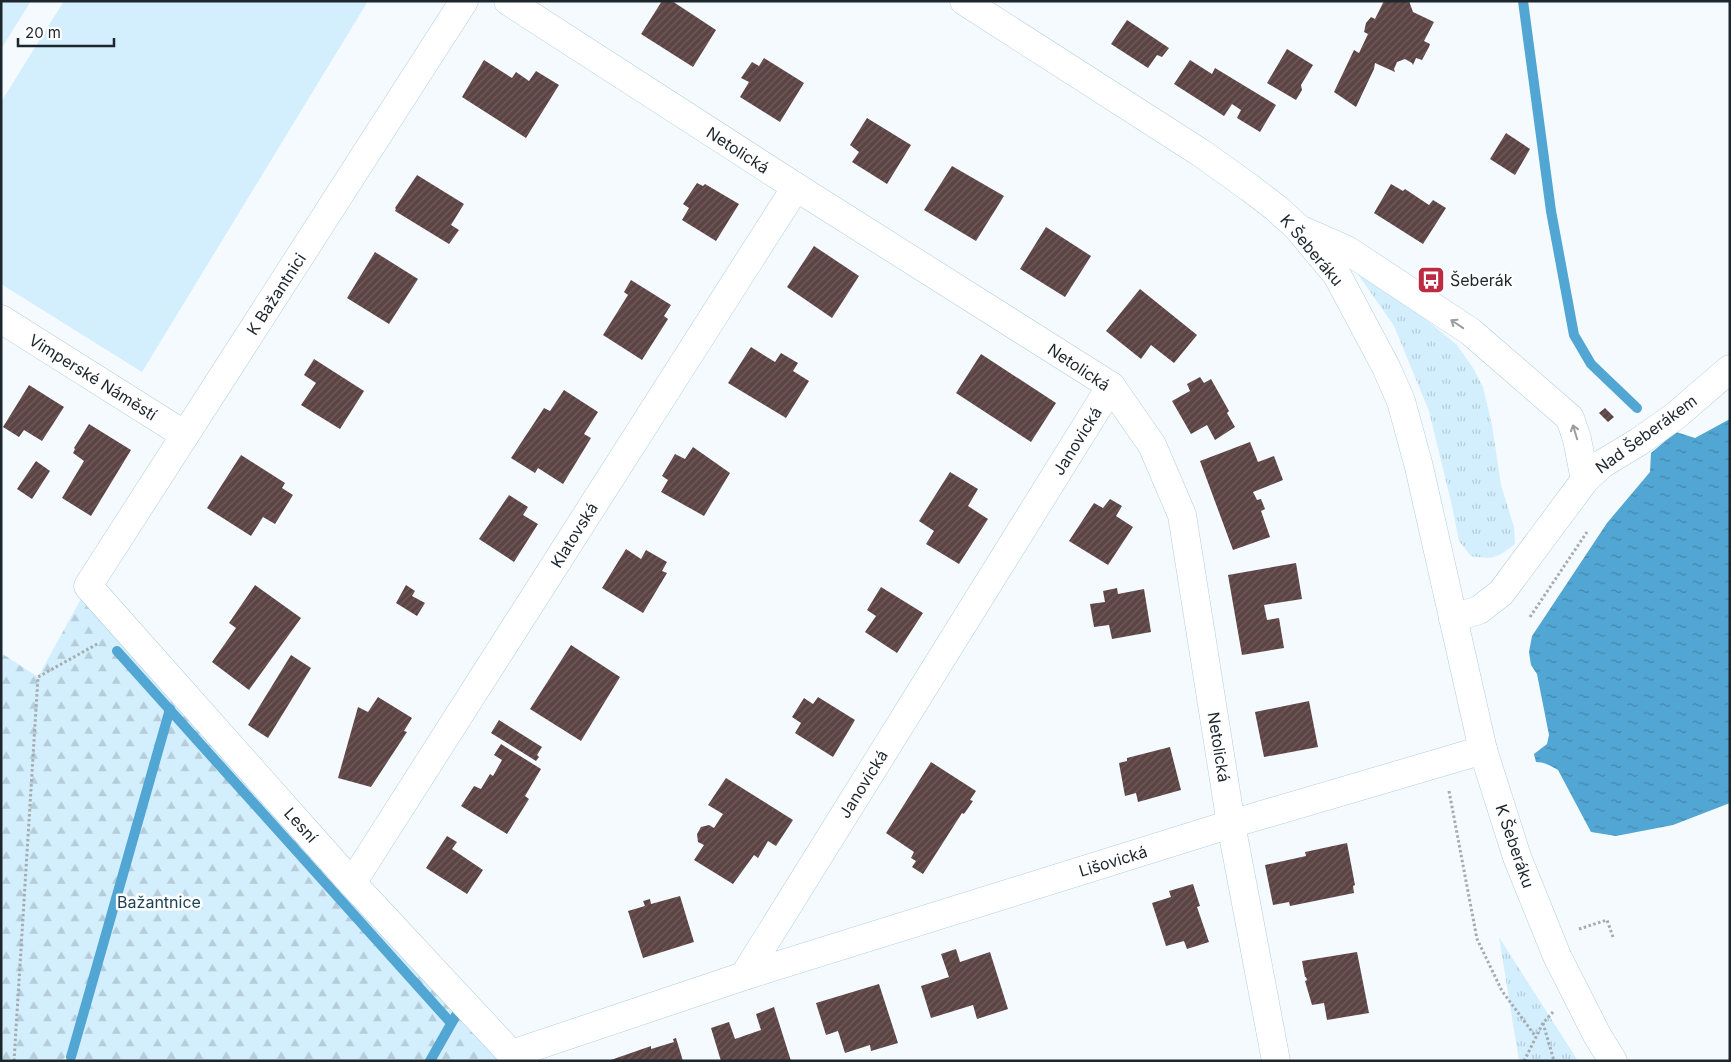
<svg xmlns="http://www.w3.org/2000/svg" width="1731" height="1062" font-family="Inter,sans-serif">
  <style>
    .grass { fill: url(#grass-tufts) }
    .forest { fill: url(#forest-firs) }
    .park { fill: #d3eefd }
    .water { fill: url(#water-ripples) }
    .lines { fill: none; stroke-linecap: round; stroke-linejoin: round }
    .stream { stroke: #52a6d3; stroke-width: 10 }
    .building { fill: url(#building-hatch) }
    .minor-casing { stroke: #b3cedd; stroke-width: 29 }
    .path { stroke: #a5acb0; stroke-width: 3; stroke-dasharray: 2.5 2.5; stroke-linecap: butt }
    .minor { stroke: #fff; stroke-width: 28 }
    .oneway { stroke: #999da0 }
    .labels { text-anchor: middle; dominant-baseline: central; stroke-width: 5; stroke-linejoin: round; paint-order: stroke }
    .street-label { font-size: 16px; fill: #1c262c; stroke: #fff }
    .poi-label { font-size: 16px; fill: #1c262c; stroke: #fff; text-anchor: start }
    .park-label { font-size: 16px; fill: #1c4154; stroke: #fff }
  </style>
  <defs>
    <pattern id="grass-tufts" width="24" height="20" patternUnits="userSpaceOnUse" patternTransform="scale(1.25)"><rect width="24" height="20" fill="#d3eefd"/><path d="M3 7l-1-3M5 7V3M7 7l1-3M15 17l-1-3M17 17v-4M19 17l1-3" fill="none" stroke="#b5ccd9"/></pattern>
    <pattern id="forest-firs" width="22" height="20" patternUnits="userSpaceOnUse" patternTransform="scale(1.25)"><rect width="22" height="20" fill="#d3eefd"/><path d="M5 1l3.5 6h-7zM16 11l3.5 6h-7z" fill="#b5ccd9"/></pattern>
    <pattern id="water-ripples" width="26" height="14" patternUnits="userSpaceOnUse" patternTransform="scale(1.25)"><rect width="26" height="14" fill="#52a6d3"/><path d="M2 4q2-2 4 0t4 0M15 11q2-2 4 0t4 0" fill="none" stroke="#4387ab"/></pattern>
    <pattern id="building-hatch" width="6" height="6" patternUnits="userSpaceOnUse" patternTransform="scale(1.25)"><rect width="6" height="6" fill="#5d4444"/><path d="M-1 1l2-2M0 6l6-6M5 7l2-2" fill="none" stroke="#705c5d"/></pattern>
  </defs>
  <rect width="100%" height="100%" fill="#f5fafe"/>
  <g class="grass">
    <path d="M 1355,270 L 1417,312 L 1457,345 L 1473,368 L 1483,387 L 1492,425 L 1501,485 L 1514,527 L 1515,544 C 1497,558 1493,560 1471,556 L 1459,541 L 1452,506 L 1429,411 L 1394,326 Z"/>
    <path d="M 1499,937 L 1578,1061 L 1519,1061 Z"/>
  </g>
  <path class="forest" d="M 88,586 L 516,1061 L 77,1061 L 75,1050 L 63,1059 L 59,1061 L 1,1061 L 1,653 L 38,677 Z"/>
  <g class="park">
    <path d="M 1,1 L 31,1 L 1,49 Z"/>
    <path d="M 64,1 L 368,1 L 142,372 L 1,284 L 1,102 Z"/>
  </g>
  <path class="water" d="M 1730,419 L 1730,803 L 1673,825 L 1616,836 L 1591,832 L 1558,770 C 1550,765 1544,762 1536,762 L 1534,754 L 1547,744 L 1549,735 L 1537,674 L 1531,665 L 1529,652 L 1532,636 L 1607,523 L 1650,472 L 1651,453 L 1676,432 L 1695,438 Z"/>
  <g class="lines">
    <g class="stream">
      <path d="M 1523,1 L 1551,211 L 1574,335 L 1591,364 L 1637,408"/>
      <path d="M 117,651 L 451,1023"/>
      <path d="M 71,1057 L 170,709"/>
      <path d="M 430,1061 L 459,1010"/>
    </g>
  </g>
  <g class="building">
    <path d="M 662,1 L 672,1 L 716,30 L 693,67 L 641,34 Z"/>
    <path d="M 1384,1 L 1409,1 L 1413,12 L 1434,22 L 1424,41 L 1430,44 L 1429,47 L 1422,60 L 1416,58 L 1413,65 L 1412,63 L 1405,59 L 1397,62 L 1394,69 L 1395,72 L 1375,63 L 1374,69 L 1356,107 L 1334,92 L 1354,50 L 1359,53 L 1368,34 L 1364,32 L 1366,23 L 1371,17 L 1375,19 Z"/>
    <path d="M 1127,20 L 1169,48 L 1162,57 L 1157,55 L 1148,68 L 1111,44 Z"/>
    <path d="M 1287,49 L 1313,65 L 1301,85 L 1302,90 L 1296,100 L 1267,83 Z"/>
    <path d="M 764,58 L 804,83 L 780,122 L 740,97 L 749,82 L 741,78 L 752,62 L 759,66 Z"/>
    <path d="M 484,60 L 512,78 L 516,72 L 529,81 L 536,71 L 559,85 L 526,138 L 462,97 Z"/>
    <path d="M 1190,60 L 1212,74 L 1215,68 L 1276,105 L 1260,132 L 1237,118 L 1241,110 L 1232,104 L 1224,116 L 1174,84 Z"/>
    <path d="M 867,118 L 911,145 L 887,184 L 852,162 L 859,152 L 850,145 Z"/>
    <path d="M 1506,133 L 1530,149 L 1515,175 L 1490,159 Z"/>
    <path d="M 952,166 L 1004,196 L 976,241 L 924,210 Z"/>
    <path d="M 417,175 L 464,204 L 451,225 L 459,230 L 449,244 L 395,211 L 396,209 L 395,208 Z"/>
    <path d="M 697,183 L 703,186 L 705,184 L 739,204 L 716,241 L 682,220 L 689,208 L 683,204 Z"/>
    <path d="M 1391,184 L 1403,191 L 1405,189 L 1429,205 L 1433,200 L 1446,208 L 1423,244 L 1374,213 Z"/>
    <path d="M 1046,227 L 1091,256 L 1065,297 L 1020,269 Z"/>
    <path d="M 814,246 L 859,276 L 832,318 L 787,287 Z"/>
    <path d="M 375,252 L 418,279 L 389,324 L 347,298 Z"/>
    <path d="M 631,280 L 671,305 L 664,316 L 668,319 L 642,360 L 603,335 L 628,295 L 624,292 Z"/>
    <path d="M 1140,289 L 1197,335 L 1174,363 L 1151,345 L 1141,359 L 1106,331 Z"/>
    <path d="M 751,347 L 775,362 L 781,353 L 798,363 L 793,371 L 809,381 L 786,418 L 728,383 Z"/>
    <path d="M 981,354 L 1056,403 L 1031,442 L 956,393 Z"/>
    <path d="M 314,359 L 364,391 L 340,429 L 301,405 L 316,383 L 304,375 Z"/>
    <path d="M 1200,377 L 1204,383 L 1211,379 L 1229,411 L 1227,413 L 1235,427 L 1215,440 L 1207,425 L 1191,434 L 1172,401 L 1190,391 L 1187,384 Z"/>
    <path d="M 29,385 L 64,407 L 42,441 L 24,430 L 19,437 L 3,427 Z"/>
    <path d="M 564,390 L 598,412 L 584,434 L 591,438 L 563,484 L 538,468 L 535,473 L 511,458 L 544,408 L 550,411 Z"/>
    <path d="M 1605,408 L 1614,417 L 1608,422 L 1599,413 Z"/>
    <path d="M 89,424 L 131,450 L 91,516 L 62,498 L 84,461 L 73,453 L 75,449 L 74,448 Z"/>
    <path d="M 1250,442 L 1258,462 L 1274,456 L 1283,480 L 1253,492 L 1257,500 L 1261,499 L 1265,509 L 1261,511 L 1270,537 L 1233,550 L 1200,461 Z"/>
    <path d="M 693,447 L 730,473 L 704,516 L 661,492 L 668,480 L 662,476 L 675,454 L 685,459 Z"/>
    <path d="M 241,455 L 285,483 L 282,488 L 293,495 L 275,524 L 263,517 L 251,536 L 207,508 Z"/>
    <path d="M 36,461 L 50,471 L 32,499 L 17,489 Z"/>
    <path d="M 950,472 L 978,489 L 968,506 L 988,519 L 959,564 L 926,544 L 934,531 L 919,521 Z"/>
    <path d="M 509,495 L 528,507 L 523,515 L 538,524 L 514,562 L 479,539 Z"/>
    <path d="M 1110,499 L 1122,506 L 1116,516 L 1133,527 L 1108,565 L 1069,541 L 1094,503 L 1103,508 Z"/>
    <path d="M 626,549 L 641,559 L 646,550 L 667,562 L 662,571 L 667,573 L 643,613 L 602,588 Z"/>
    <path d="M 1296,563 L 1302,599 L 1264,605 L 1267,620 L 1279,618 L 1284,648 L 1242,655 L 1228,575 Z"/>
    <path d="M 255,585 L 301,618 L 249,690 L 212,662 L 236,628 L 229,623 Z"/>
    <path d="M 406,585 L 415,591 L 412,596 L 425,603 L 417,616 L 396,603 Z"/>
    <path d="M 881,587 L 923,613 L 897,653 L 865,632 L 876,616 L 867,610 Z"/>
    <path d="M 1117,588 L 1118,594 L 1144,589 L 1151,632 L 1112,639 L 1109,625 L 1094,627 L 1090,604 L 1105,602 L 1103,591 Z"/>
    <path d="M 571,645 L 620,677 L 581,741 L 530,709 Z"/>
    <path d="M 291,655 L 311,668 L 268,738 L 248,725 Z"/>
    <path d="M 378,697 L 412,718 L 404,731 L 407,732 L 371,787 L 338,778 L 358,707 L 368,712 Z"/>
    <path d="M 818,697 L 855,720 L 833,757 L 795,733 L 801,723 L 792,717 L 804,698 L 813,704 Z"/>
    <path d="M 1309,701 L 1318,747 L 1264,757 L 1255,712 Z"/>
    <path d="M 499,720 L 542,747 L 537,755 L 539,757 L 536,761 L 491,733 Z"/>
    <path d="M 501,744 L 541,769 L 525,796 L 529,799 L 507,834 L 461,806 L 474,786 L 481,789 L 490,774 L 493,776 L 502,760 L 494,755 Z"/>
    <path d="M 1170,747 L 1181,790 L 1138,802 L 1136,793 L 1125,796 L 1119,763 L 1127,761 L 1127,758 Z"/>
    <path d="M 931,762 L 976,791 L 970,800 L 973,801 L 964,814 L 962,813 L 923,874 L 912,867 L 916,861 L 911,858 L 914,852 L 886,833 Z"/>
    <path d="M 726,778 L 793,820 L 776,846 L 768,841 L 758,858 L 754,855 L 733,884 L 694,860 L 704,845 L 698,842 L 697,834 L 701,827 L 709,825 L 714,828 L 723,814 L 708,805 Z"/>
    <path d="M 447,836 L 457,842 L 452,849 L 483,870 L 467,894 L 426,868 Z"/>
    <path d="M 1347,843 L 1355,885 L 1353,886 L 1354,893 L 1290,906 L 1289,902 L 1273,905 L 1265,865 L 1306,856 L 1305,852 Z"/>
    <path d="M 1193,884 L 1200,906 L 1197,907 L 1209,942 L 1187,949 L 1184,941 L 1166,946 L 1152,903 L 1171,897 L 1169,891 Z"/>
    <path d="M 680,896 L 694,942 L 643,958 L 628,911 L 645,906 L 643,901 L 650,899 L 651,904 Z"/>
    <path d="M 956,949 L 960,962 L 990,952 L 1008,1009 L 977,1019 L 973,1005 L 931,1018 L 921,986 L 949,977 L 941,954 Z"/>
    <path d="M 1357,952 L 1369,1013 L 1327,1020 L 1324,1003 L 1312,1005 L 1305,981 L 1307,980 L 1306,977 L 1305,977 L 1302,961 Z"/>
    <path d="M 879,984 L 898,1043 L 871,1051 L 870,1045 L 845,1053 L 838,1031 L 826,1035 L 816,1003 Z"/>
    <path d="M 774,1007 L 791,1061 L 721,1061 L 711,1028 L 729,1022 L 735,1039 L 761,1030 L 756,1014 Z"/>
    <path d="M 676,1038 L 683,1061 L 608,1061 L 651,1046 L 651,1049 L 674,1042 L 673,1039 Z"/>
  </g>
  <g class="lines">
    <g class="minor-casing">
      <g id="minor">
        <path d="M 464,1 L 88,586 L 352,883 L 518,1061"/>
        <path d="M 508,1 L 796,187 L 1111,386 L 1152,445 L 1182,515 L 1231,824 L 1276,1061"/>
        <path d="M 964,1 L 1201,153 L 1250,188 L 1276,208 L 1297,227 L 1337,275 L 1386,367 L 1401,401 L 1419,467 L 1483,750 L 1517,857 L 1557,956 L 1597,1035 L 1613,1061"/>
        <path d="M 1304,231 L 1347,250 L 1471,332 L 1570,418 L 1577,439 L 1585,480"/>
        <path d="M 1,319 L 185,435"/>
        <path d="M 1453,618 L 1479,610 L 1501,593 L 1585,480 L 1602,464 L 1640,441 L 1674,417 L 1730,369"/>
        <path d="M 352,883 L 796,187"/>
        <path d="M 744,976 L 1111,386"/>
        <path d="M 512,1054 L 744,976 L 1231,824 L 1483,750"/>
      </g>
    </g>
    <g class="path">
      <path d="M 1530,617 L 1587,532"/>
      <path d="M 1449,791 L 1477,939 L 1502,991 L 1536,1037"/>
      <path d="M 1579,929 L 1607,920 L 1613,937"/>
      <path d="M 1543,1023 L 1554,1061"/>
      <path d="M 14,1061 L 38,677 L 99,643"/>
      <path d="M 1524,1061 L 1543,1023 L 1553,1012"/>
    </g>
    <use href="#minor" class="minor"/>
  </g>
  <defs><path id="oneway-shaft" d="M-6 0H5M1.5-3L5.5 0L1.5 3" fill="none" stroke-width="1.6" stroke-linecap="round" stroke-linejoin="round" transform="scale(1.25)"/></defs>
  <g class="oneway">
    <use href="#oneway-shaft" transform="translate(1457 324) rotate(-146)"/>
    <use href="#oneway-shaft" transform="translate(1575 432) rotate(-107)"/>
  </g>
  <defs>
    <g id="bus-square" transform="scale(1.4375)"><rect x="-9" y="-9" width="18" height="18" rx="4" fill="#bc2b42" stroke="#fff"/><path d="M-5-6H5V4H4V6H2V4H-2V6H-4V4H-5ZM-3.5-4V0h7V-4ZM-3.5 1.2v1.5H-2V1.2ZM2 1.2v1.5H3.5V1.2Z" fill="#fff"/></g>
  </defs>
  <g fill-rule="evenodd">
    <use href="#bus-square" x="1431" y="280"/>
  </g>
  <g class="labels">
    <g class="street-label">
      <text transform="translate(738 150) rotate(33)">Netolická</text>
      <text transform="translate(1312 250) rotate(50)">K Šeberáku</text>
      <text transform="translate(276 294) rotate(-57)">K Bažantnici</text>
      <text transform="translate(1079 367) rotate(34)">Netolická</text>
      <text transform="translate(93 377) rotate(32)">Vimperské Náměstí</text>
      <text transform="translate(1646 434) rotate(-36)">Nad Šeberákem</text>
      <text transform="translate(1077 441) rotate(-58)">Janovická</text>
      <text transform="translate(574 535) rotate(-58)">Klatovská</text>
      <text transform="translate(1219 747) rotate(81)">Netolická</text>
      <text transform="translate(863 784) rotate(-58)">Janovická</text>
      <text transform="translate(301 825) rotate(48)">Lesní</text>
      <text transform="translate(1515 846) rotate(71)">K Šeberáku</text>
      <text transform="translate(1113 861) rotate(-17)">Lišovická</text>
    </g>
    <g class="poi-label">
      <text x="1450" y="280">Šeberák</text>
    </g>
    <g class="park-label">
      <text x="159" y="902">Bažantnice</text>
    </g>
  </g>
  <rect width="1731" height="1062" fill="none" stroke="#1c262c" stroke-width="5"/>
  <path d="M18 38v8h96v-8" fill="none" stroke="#1c262c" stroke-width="2.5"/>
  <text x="25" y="38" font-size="15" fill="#1c262c" stroke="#ffffff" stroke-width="4" paint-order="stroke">20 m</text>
</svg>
